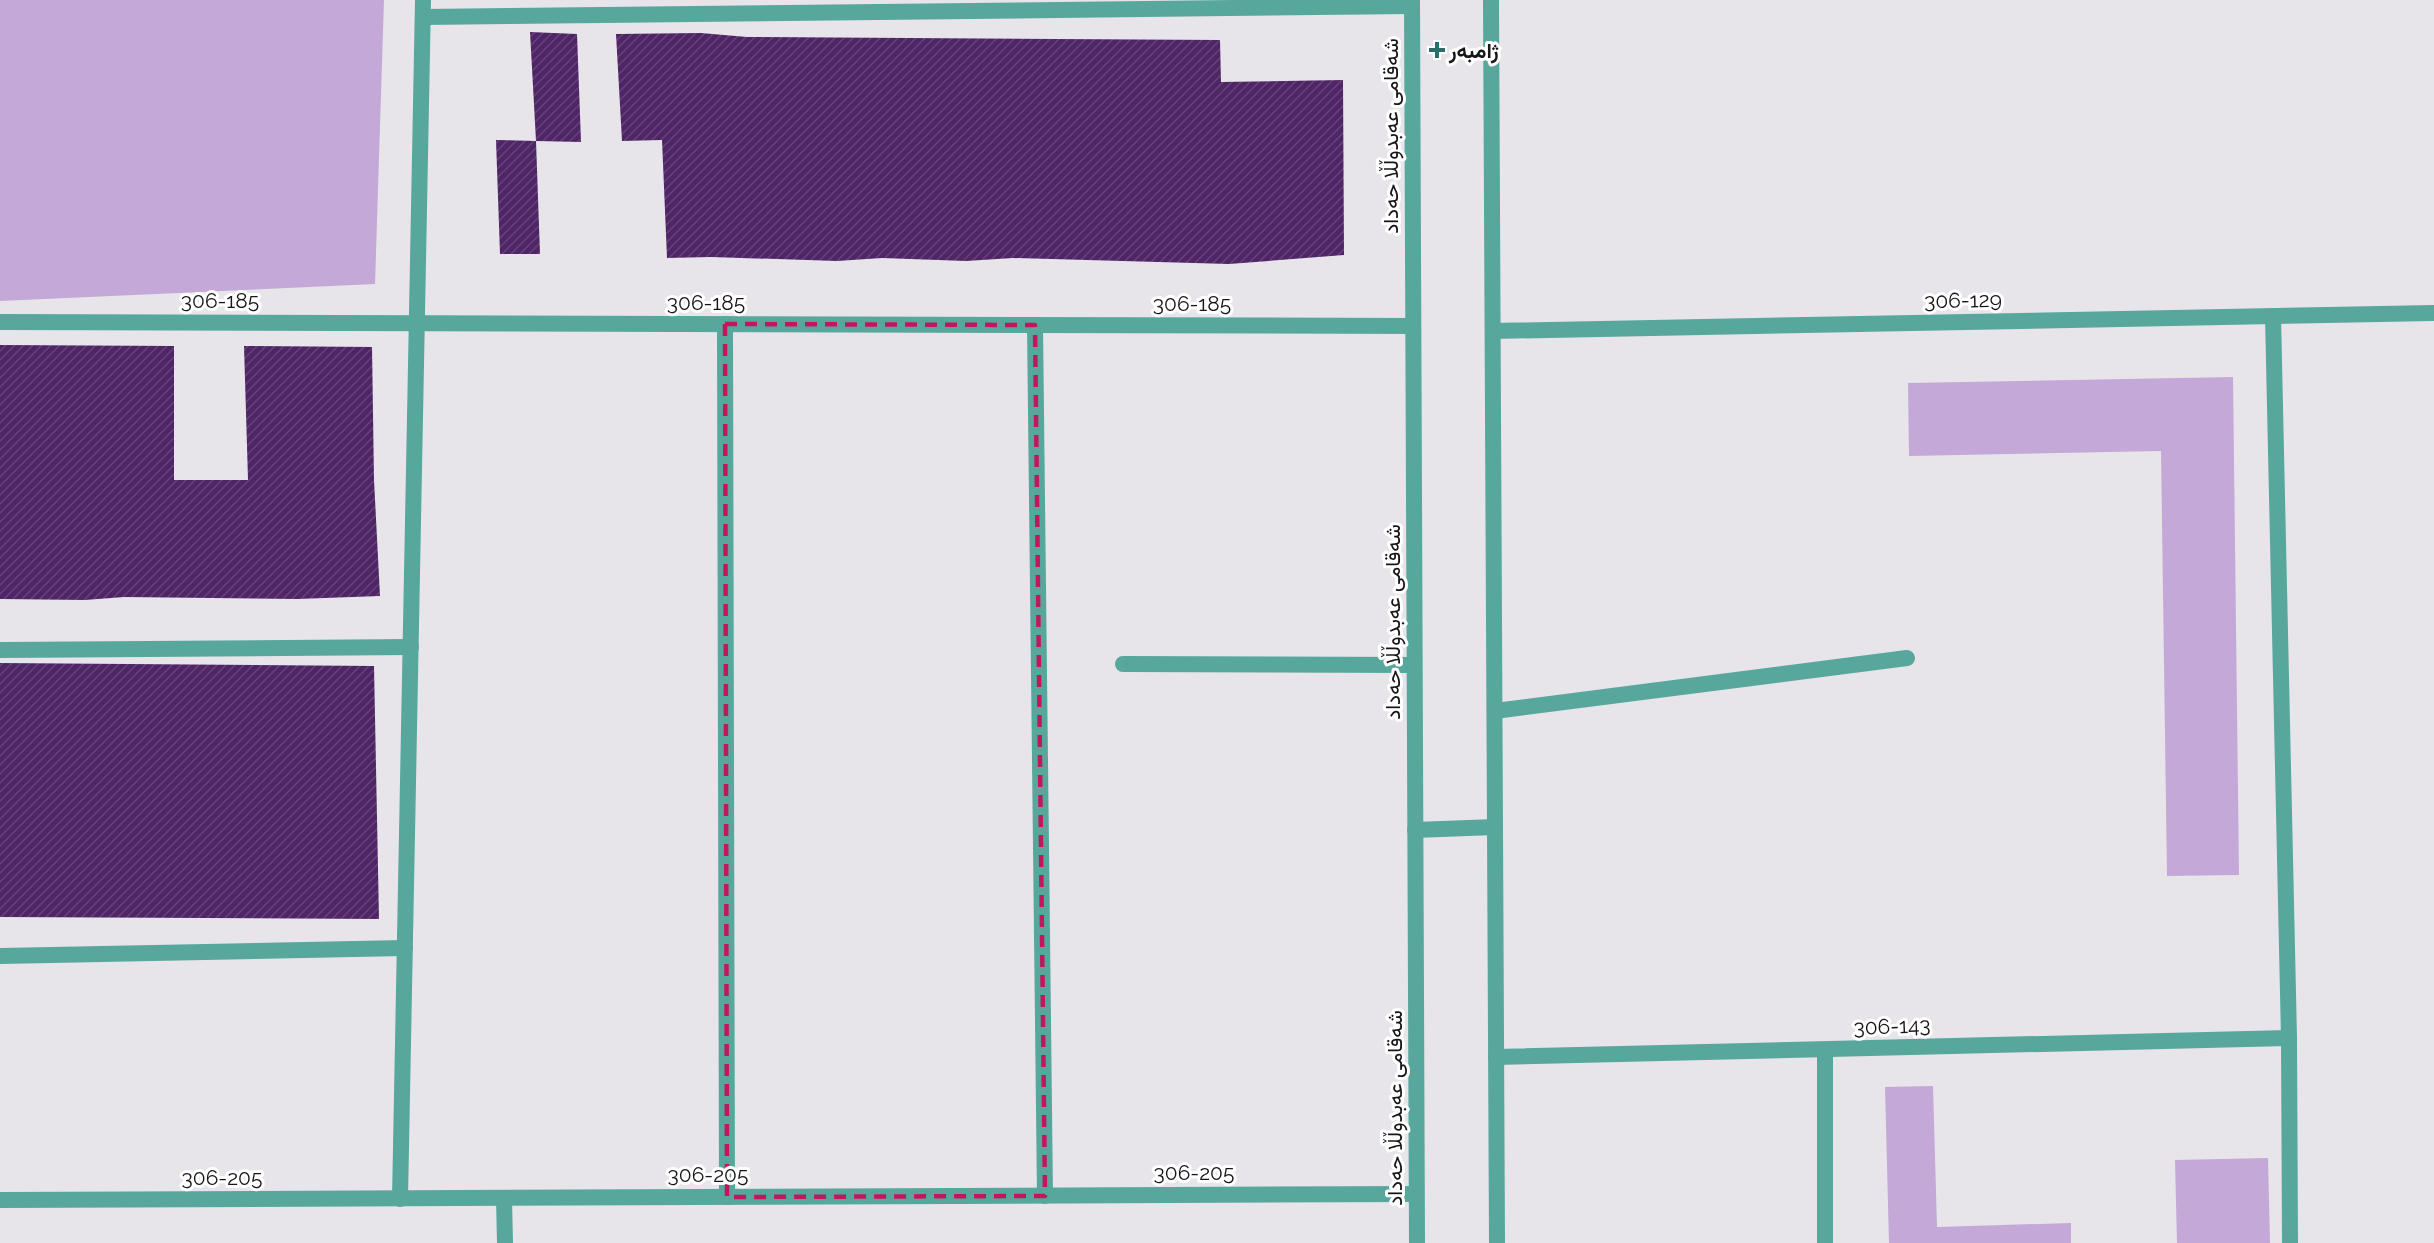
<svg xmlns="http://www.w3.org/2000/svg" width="2434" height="1243" font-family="Raleway,Vazirmatn,sans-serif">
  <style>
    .green { fill: #c4a8d7 }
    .building { fill: url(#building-hatch) }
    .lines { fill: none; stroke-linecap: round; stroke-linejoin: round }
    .service { stroke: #58a79d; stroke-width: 16 }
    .minor { stroke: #58a79d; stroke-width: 16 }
    .tertiary { stroke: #58a79d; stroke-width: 16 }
    .marked { fill: none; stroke: #c2185b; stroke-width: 4.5; stroke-dasharray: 12 8; stroke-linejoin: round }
    .poi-dot { fill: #276f68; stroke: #fff; stroke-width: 2 }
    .labels { text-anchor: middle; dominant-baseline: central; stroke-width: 6; stroke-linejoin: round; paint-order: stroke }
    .poi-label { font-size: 21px; font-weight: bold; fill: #161517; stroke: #fff; text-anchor: start }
    .street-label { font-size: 21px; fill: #161517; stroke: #fff }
  </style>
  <defs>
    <pattern id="building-hatch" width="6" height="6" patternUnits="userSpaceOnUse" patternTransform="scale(1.5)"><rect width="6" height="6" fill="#4f2567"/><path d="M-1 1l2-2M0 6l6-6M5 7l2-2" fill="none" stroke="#644377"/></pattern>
  </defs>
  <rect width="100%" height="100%" fill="#e7e5e9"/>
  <g class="green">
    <path d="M 0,0 L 384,0 L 375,284 L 0,301 Z"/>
    <path d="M 2233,377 L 2239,875 L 2167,876 L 2161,451 L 1909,456 L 1908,383 Z"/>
    <path d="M 1933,1086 L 1937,1227 L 2071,1223 L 2071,1243 L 1889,1243 L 1885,1087 Z"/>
    <path d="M 2268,1158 L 2270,1243 L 2177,1243 L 2175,1160 Z"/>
  </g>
  <g class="building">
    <path d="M 530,32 L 577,34 L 581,142 L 536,141 Z"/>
    <path d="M 701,33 L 747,37 L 1220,40 L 1221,82 L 1343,80 L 1344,255 L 1229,264 L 1013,258 L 966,261 L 882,258 L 837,261 L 711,257 L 667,258 L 662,140 L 622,141 L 616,34 Z"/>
    <path d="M 496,140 L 536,141 L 540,254 L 500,254 Z"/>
    <path d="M 0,345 L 174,346 L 174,480 L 248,480 L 244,346 L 372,347 L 374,480 L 380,596 L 297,599 L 124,597 L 85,600 L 0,599 Z"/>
    <path d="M 0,663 L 374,666 L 379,919 L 0,917 Z"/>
  </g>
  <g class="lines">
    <g class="service">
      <path d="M 1123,664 L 1414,665"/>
      <path d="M 1495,711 L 1907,658"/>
    </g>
    <g class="minor">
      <path d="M 423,17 L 1412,6"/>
      <path d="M 2273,316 L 2289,1038 L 2290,1243"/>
      <path d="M 0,322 L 1413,326"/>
      <path d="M 725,324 L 727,1197"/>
      <path d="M 1035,325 L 1045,1196"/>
      <path d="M 1493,331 L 2434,313"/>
      <path d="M 0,650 L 411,647"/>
      <path d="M 0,956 L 405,948"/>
      <path d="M 1496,1057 L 2289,1038"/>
      <path d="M 504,1198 L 505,1243"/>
      <path d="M 400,1199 L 423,0"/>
      <path d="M 0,1200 L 1416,1194"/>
      <path d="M 1825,1243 L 1825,1050"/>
    </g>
    <g class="tertiary">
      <path d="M 1412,0 L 1417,1243"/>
      <path d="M 1491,0 L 1497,1243"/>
      <path d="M 1415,830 L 1495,827"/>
    </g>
  </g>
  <path class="marked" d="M 725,324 L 1035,325 L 1045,1196 L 727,1197 Z"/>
  <path class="poi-dot" d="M1434 41h6v6h6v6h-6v6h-6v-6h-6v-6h6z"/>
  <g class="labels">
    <g class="poi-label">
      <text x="1449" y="50">ژامبەر</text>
    </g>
    <g class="street-label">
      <text transform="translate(1390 136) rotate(-90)">شەقامی عەبدوڵڵا حەداد</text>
      <text x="220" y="300">306-185</text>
      <text transform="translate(1963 300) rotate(-1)">306-129</text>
      <text x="706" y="302">306-185</text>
      <text x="1192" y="303">306-185</text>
      <text transform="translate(1392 622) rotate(-90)">شەقامی عەبدوڵڵا حەداد</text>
      <text transform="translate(1892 1026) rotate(-2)">306-143</text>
      <text transform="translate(1394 1108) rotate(-90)">شەقامی عەبدوڵڵا حەداد</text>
      <text x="1194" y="1172">306-205</text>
      <text x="708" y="1174">306-205</text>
      <text x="222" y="1177">306-205</text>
    </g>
  </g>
</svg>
